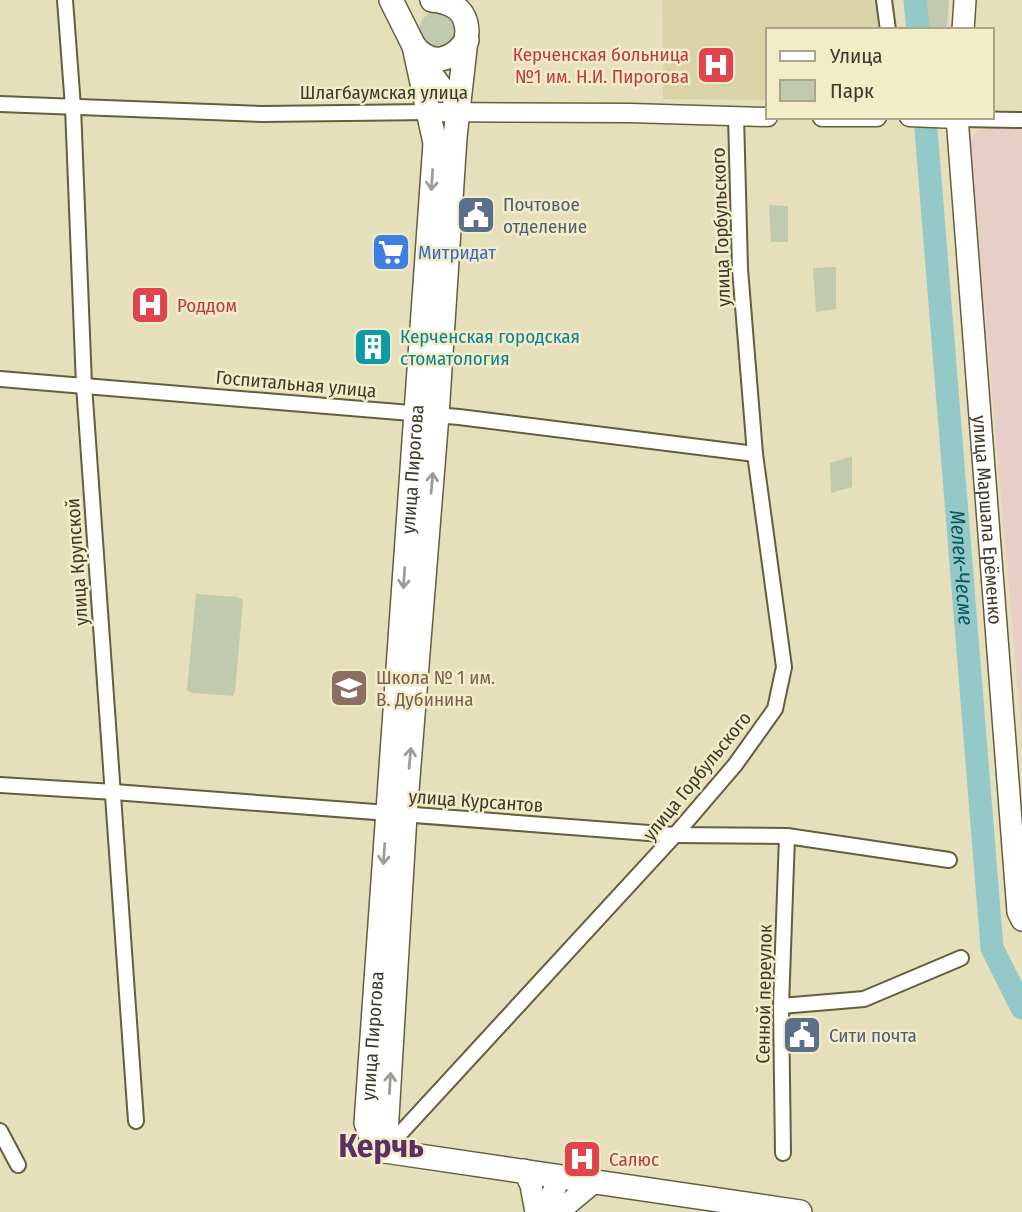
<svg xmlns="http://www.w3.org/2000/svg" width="1022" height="1212" font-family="'Fira Sans Condensed',sans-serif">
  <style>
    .industrial { fill: #e7cec6 }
    .built { fill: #dbd3a8 }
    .green { fill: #c1caad }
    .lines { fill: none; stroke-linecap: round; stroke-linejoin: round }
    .river { stroke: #94c9ca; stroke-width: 23 }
    .minor-casing { stroke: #645e3e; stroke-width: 18 }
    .tertiary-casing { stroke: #645e3e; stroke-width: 21 }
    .secondary-casing { stroke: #645e3e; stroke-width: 24 }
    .primary-casing { stroke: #645e3e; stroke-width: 26 }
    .minor { stroke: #fff; stroke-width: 14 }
    .tertiary { stroke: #fff; stroke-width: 18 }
    .secondary { stroke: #fff; stroke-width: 21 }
    .primary { stroke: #fff; stroke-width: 23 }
    .oneway { stroke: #9e9c96 }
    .labels { text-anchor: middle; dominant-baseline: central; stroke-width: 5; stroke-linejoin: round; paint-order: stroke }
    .health-label { font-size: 19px; fill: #be3a42; stroke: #f3ecc8; text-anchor: start }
    .street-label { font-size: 19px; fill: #3d3a2c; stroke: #f3ecc8 }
    .service-label { font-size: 19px; fill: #4e5e75; stroke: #f3ecc8; text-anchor: start }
    .shop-label { font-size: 19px; fill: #366cbe; stroke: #f3ecc8; text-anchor: start }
    .culture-label { font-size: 19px; fill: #0d838f; stroke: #f3ecc8; text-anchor: start }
    .education-label { font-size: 19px; fill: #785e54; stroke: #f3ecc8; text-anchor: start }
    .water-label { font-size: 21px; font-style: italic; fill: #095759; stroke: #f3ecc8 }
    .town-label { font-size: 33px; font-weight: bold; fill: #5d2e61; stroke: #f3ecc8 }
  </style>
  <rect width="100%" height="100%" fill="#e6dfbb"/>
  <path class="industrial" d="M 990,128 L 1022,128 L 1022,737 L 970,140 L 979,130 Z"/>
  <path class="built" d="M 662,0 L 890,0 L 893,30 L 768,30 L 768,100 L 663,99 Z"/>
  <g class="green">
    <path d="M 921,0 L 949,0 L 947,30 L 923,30 Z"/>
    <path d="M 432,11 L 452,14 L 460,33 L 448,49 L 429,48 L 418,32 L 422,19 Z"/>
    <path d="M 769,205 L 788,206 L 788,242 L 771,242 Z"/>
    <path d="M 836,267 L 836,309 L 816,312 L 813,268 Z"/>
    <path d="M 852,456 L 852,487 L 831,493 L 830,463 Z"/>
    <path d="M 196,594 L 237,597 L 243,600 L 235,692 L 233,696 L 192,693 L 187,690 Z"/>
  </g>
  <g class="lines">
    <g class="river">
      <path d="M 915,0 L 918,30"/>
      <path id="s1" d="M 925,117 L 992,948 L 1022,1008"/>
    </g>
    <g class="minor-casing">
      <g id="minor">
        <path d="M 65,0 L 73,107 L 84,385 L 136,1121"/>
        <path d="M 884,0 L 888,30"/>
        <path d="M 0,104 L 262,114 L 429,112"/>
        <path d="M 957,119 L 1022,120"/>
        <path d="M 0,379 L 459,417 L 755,454"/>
        <path d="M 0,785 L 114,792 L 675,835 L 787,836 L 949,860"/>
        <path d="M 781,1006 L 864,999 L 961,958"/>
        <path d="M 0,1131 L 18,1165"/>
        <path d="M 385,1150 L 675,835 L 735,765 L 775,709 L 784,667 L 755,454 L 740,269 L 736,116"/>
        <path d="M 783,1153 L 781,1006 L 787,836"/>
      </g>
    </g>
    <g class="tertiary-casing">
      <g id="tertiary">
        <path d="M 419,54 L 451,97 L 457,112"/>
        <path d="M 429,112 L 630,113 L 768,117"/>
        <path d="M 822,117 L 877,117"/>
        <path d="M 909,117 L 957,119"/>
      </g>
    </g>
    <g class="secondary-casing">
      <g id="secondary">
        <path d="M 963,30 L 965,0"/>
        <path id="s2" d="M 957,117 L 1018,912 L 1022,920"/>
        <path d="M 524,1170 L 531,1185 L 536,1212"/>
        <path d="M 544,1212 L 560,1177"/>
        <path d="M 558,1212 L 594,1182"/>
      </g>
    </g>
    <g class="primary-casing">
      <g id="primary">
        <path d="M 414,46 C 432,68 453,60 467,40"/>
        <path d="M 385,1151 L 405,815 L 437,415 L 455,137 L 467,31 C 466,9 451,2 432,0"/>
        <path id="s3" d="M 385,1151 L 371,1137 L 366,1123 L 435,143 L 414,46 L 391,0"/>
        <path d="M 385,1151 L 800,1212"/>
      </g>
    </g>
    <use href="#minor" class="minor"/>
    <use href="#tertiary" class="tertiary"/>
    <use href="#secondary" class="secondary"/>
    <use href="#primary" class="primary"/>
  </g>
  <defs><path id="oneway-shaft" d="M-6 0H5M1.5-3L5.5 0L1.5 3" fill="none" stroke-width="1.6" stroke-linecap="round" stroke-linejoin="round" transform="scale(1.75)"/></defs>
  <g class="oneway">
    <use href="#oneway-shaft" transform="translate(432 180) rotate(94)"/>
    <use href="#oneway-shaft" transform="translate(432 483) rotate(-85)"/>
    <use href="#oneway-shaft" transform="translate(404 578) rotate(94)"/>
    <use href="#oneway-shaft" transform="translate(410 758) rotate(-85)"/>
    <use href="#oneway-shaft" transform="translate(384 854) rotate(94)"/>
    <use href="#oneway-shaft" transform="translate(390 1083) rotate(-87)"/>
  </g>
  <defs>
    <g id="hospital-square" transform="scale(2.0125)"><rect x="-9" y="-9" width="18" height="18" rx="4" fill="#e0444e" stroke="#f3ecc8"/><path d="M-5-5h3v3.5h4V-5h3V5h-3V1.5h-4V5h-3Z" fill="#fff"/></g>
    <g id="civic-square" transform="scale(2.0125)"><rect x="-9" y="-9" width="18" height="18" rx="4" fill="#5c6f8a" stroke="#f3ecc8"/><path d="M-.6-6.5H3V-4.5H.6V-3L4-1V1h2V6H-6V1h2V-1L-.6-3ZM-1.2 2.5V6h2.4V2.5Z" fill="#fff"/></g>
    <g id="supermarket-square" transform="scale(2.0125)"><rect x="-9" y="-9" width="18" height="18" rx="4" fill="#3f7fe0" stroke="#f3ecc8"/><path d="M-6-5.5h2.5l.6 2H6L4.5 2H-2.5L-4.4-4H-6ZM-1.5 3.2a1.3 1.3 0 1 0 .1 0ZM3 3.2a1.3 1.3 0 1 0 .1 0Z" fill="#fff"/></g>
    <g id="building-square" transform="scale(2.0125)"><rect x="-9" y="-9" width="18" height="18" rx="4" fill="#0f9aa8" stroke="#f3ecc8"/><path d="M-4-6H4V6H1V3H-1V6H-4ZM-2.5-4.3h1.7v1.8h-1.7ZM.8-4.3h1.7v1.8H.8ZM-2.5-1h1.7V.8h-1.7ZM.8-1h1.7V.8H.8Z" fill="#fff"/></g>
    <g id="school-square" transform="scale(2.0125)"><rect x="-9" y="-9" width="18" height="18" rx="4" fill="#8d6e63" stroke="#f3ecc8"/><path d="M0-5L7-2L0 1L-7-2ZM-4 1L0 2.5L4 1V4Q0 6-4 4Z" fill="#fff"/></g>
  </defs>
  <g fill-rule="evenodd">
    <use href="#hospital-square" x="716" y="65"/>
    <use href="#civic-square" x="476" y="215"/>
    <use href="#supermarket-square" x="391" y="252"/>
    <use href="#hospital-square" x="150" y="305"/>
    <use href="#building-square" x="373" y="347"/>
    <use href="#school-square" x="349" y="688"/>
    <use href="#civic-square" x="802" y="1035"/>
    <use href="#hospital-square" x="582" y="1159"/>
  </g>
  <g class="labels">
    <g class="health-label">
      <text x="689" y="54" text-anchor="end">Керченская больница<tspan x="689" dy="22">№1 им. Н.И. Пирогова</tspan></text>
      <text x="177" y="305">Роддом</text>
      <text x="609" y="1159">Салюс</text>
    </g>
    <g class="street-label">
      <text x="384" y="92">Шлагбаумская улица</text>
      <text transform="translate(721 227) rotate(-92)">улица Горбульского</text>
      <text transform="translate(296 384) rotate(5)">Госпитальная улица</text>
      <text stroke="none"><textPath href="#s3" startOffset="690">улица Пирогова</textPath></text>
      <text stroke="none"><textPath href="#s2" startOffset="404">улица Маршала Ерёменко</textPath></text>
      <text transform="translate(77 562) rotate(-94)">улица Крупской</text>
      <text transform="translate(697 776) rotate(-51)">улица Горбульского</text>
      <text transform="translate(476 801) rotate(4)">улица Курсантов</text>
      <text transform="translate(764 994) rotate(-89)">Сенной переулок</text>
      <text stroke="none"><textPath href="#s3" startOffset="122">улица Пирогова</textPath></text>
    </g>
    <g class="service-label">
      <text x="503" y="204">Почтовое<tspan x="503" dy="22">отделение</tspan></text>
      <text x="829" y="1035">Сити почта</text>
    </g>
    <g class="shop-label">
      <text x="418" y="252">Митридат</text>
    </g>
    <g class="culture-label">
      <text x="400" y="336">Керченская городская<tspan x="400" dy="22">стоматология</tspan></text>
    </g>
    <g class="education-label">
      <text x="376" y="677">Школа № 1 им.<tspan x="376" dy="22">В. Дубинина</tspan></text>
    </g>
    <g class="water-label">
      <text stroke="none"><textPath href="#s1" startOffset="452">Мелек-Чесме</textPath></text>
    </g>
    <g class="town-label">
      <text x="381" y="1146">Керчь</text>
    </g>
  </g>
  <rect x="766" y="28" width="228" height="91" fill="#f3ecc8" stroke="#aaa58a" stroke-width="2"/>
  <rect x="780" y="51" width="35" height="10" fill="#ffffff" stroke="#aaa58a" stroke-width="2"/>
  <text x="830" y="63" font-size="21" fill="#3d3a2c">Улица</text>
  <rect x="780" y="80" width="35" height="21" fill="#c1caad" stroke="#aaa58a" stroke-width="2"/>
  <text x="830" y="98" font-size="21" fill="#3d3a2c">Парк</text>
</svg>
